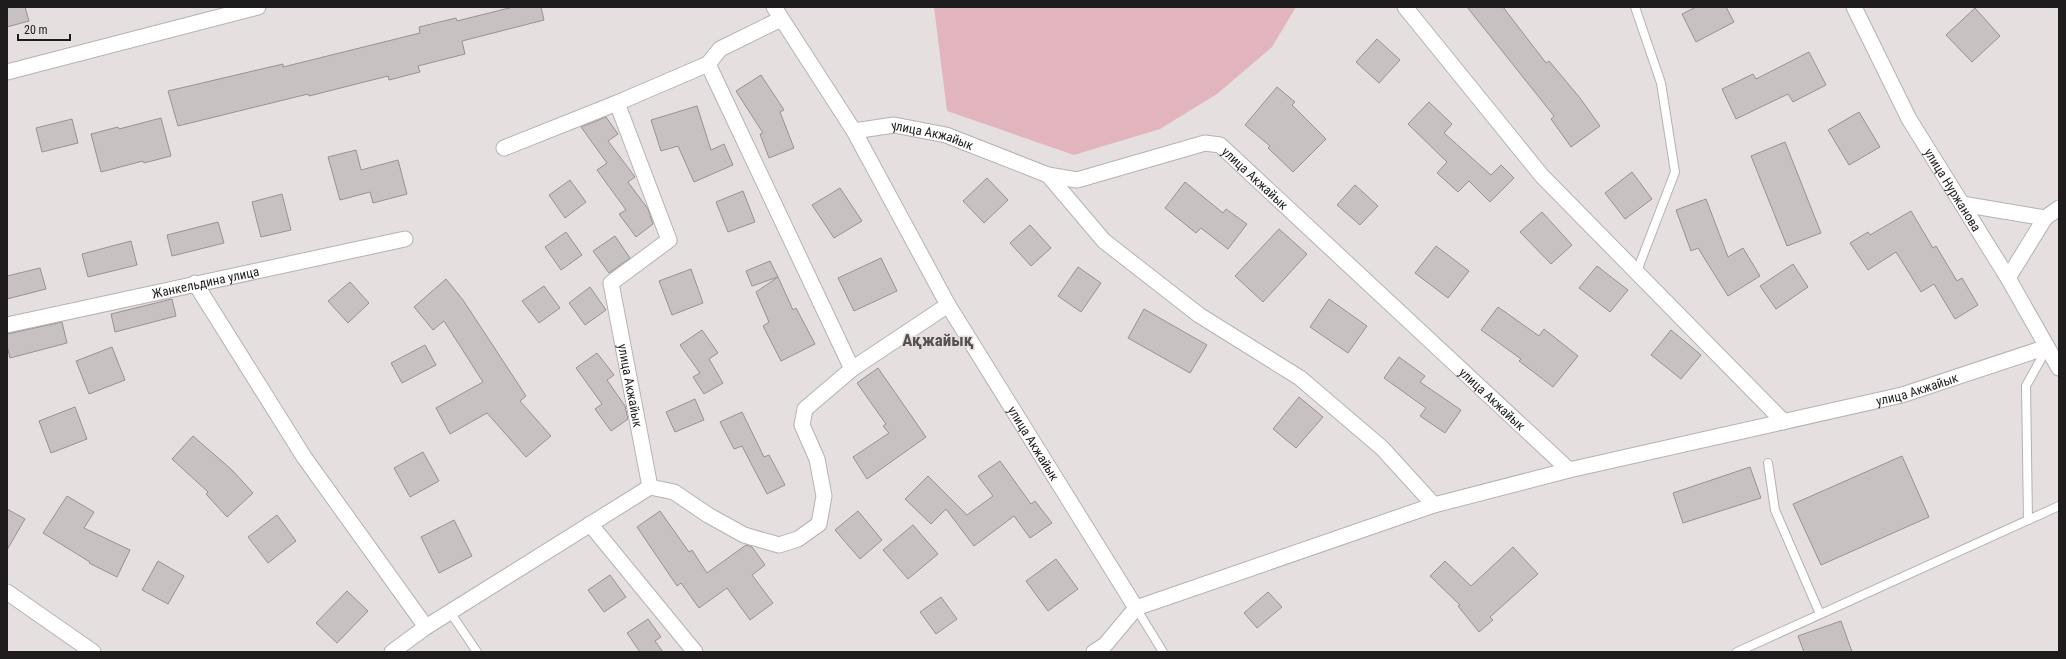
<svg xmlns="http://www.w3.org/2000/svg" width="2066" height="659" font-family="'Roboto Condensed',sans-serif">
  <style>
    .green { fill: #e2b5be }
    .building { fill: #c7c1c2; stroke: #989293 }
    .lines { fill: none; stroke-linecap: round; stroke-linejoin: round }
    .lane-casing { stroke: #b7b1b2; stroke-width: 10 }
    .street-casing { stroke: #b7b1b2; stroke-width: 17 }
    .lane { stroke: #fff; stroke-width: 8 }
    .street { stroke: #fff; stroke-width: 15 }
    .labels { text-anchor: middle; dominant-baseline: central; stroke-width: 3; stroke-linejoin: round; paint-order: stroke }
    .street-label { font-size: 13px; fill: #1f1c1d; stroke: #e5dfe0 }
    .district-label { font-size: 17px; font-weight: bold; fill: #565051; stroke: #e5dfe0 }
  </style>
  <rect width="100%" height="100%" fill="#e5dfe0"/>
  <path class="green" d="M 934,7 L 1296,7 L 1272,47 L 1217,94 L 1160,129 L 1074,155 L 947,111 Z"/>
  <g class="building">
    <path d="M 7,7 L 25,7 L 29,21 L 7,27 Z"/>
    <path d="M 513,7 L 541,7 L 544,20 L 462,41 L 465,54 L 418,66 L 420,72 L 389,80 L 388,76 L 309,96 L 308,94 L 178,126 L 168,91 L 283,64 L 283,67 L 420,33 L 419,27 L 456,18 L 457,21 Z"/>
    <path d="M 1467,7 L 1503,7 L 1546,63 L 1549,61 L 1580,98 L 1600,126 L 1571,147 L 1551,119 L 1554,116 Z"/>
    <path d="M 1696,7 L 1726,7 L 1734,22 L 1696,42 L 1682,14 Z"/>
    <path d="M 1975,8 L 2000,36 L 1972,62 L 1946,35 Z"/>
    <path d="M 1377,39 L 1400,60 L 1379,83 L 1356,62 Z"/>
    <path d="M 1809,52 L 1826,85 L 1793,102 L 1788,94 L 1736,119 L 1722,89 L 1753,74 L 1756,79 Z"/>
    <path d="M 761,75 L 784,110 L 780,112 L 794,148 L 769,158 L 760,134 L 763,133 L 736,91 Z"/>
    <path d="M 1277,87 L 1295,102 L 1292,105 L 1326,139 L 1293,172 L 1268,148 L 1270,146 L 1245,125 Z"/>
    <path d="M 1429,102 L 1452,124 L 1444,133 L 1491,175 L 1501,165 L 1514,178 L 1490,202 L 1469,181 L 1458,192 L 1437,173 L 1447,162 L 1408,124 Z"/>
    <path d="M 697,106 L 711,150 L 724,144 L 733,165 L 694,182 L 678,146 L 661,151 L 651,120 Z"/>
    <path d="M 1859,112 L 1880,147 L 1849,165 L 1828,130 Z"/>
    <path d="M 606,117 L 618,134 L 608,141 L 635,177 L 628,182 L 648,209 L 653,224 L 636,237 L 619,214 L 626,210 L 597,170 L 607,163 L 581,127 Z"/>
    <path d="M 161,118 L 171,156 L 144,163 L 143,161 L 101,172 L 91,134 L 118,127 L 119,129 Z"/>
    <path d="M 72,119 L 78,143 L 42,152 L 36,128 Z"/>
    <path d="M 1785,142 L 1821,233 L 1787,246 L 1751,156 Z"/>
    <path d="M 356,150 L 361,170 L 398,160 L 407,194 L 373,203 L 370,192 L 340,200 L 328,157 Z"/>
    <path d="M 1632,172 L 1652,199 L 1625,219 L 1605,193 Z"/>
    <path d="M 987,178 L 1008,200 L 984,223 L 963,201 Z"/>
    <path d="M 570,180 L 586,202 L 565,218 L 549,195 Z"/>
    <path d="M 1185,182 L 1223,213 L 1226,209 L 1247,224 L 1228,249 L 1201,228 L 1196,233 L 1165,208 Z"/>
    <path d="M 1355,185 L 1378,206 L 1360,225 L 1337,205 Z"/>
    <path d="M 840,188 L 862,221 L 834,238 L 812,205 Z"/>
    <path d="M 743,191 L 755,222 L 728,232 L 716,202 Z"/>
    <path d="M 282,194 L 291,230 L 261,237 L 252,202 Z"/>
    <path d="M 1706,199 L 1728,257 L 1743,248 L 1760,276 L 1728,296 L 1698,248 L 1691,251 L 1676,210 Z"/>
    <path d="M 1911,211 L 1933,248 L 1936,246 L 1957,281 L 1962,278 L 1978,305 L 1955,319 L 1934,284 L 1921,292 L 1896,252 L 1868,270 L 1850,243 L 1868,232 L 1870,235 Z"/>
    <path d="M 1542,212 L 1572,245 L 1551,264 L 1520,232 Z"/>
    <path d="M 218,222 L 224,243 L 172,256 L 167,235 Z"/>
    <path d="M 1030,225 L 1051,248 L 1031,266 L 1010,243 Z"/>
    <path d="M 1279,229 L 1307,254 L 1263,302 L 1235,276 Z"/>
    <path d="M 566,232 L 582,255 L 561,270 L 545,247 Z"/>
    <path d="M 615,236 L 630,258 L 609,273 L 593,251 Z"/>
    <path d="M 131,241 L 137,265 L 88,277 L 82,254 Z"/>
    <path d="M 1436,246 L 1469,271 L 1448,298 L 1415,273 Z"/>
    <path d="M 881,258 L 897,291 L 854,311 L 838,278 Z"/>
    <path d="M 770,261 L 778,277 L 752,286 L 746,271 Z"/>
    <path d="M 1793,264 L 1808,287 L 1776,309 L 1760,286 Z"/>
    <path d="M 1597,266 L 1628,290 L 1610,312 L 1579,288 Z"/>
    <path d="M 1078,267 L 1101,283 L 1081,312 L 1058,296 Z"/>
    <path d="M 40,268 L 46,289 L 7,299 L 7,276 Z"/>
    <path d="M 691,269 L 703,303 L 672,315 L 659,281 Z"/>
    <path d="M 778,277 L 793,310 L 796,308 L 815,344 L 781,361 L 763,326 L 769,322 L 756,292 Z"/>
    <path d="M 446,279 L 463,300 L 526,396 L 520,401 L 551,436 L 526,457 L 487,413 L 450,434 L 436,408 L 483,382 L 444,321 L 433,330 L 414,307 Z"/>
    <path d="M 350,282 L 369,303 L 348,323 L 328,301 Z"/>
    <path d="M 544,286 L 560,308 L 539,323 L 522,301 Z"/>
    <path d="M 590,287 L 606,310 L 585,325 L 569,303 Z"/>
    <path d="M 172,299 L 176,316 L 115,332 L 111,314 Z"/>
    <path d="M 1329,299 L 1367,326 L 1348,353 L 1310,327 Z"/>
    <path d="M 1498,307 L 1539,336 L 1544,329 L 1578,356 L 1553,387 L 1519,361 L 1521,359 L 1481,330 Z"/>
    <path d="M 1144,309 L 1207,345 L 1190,373 L 1128,338 Z"/>
    <path d="M 62,322 L 67,343 L 10,358 L 7,346 L 7,334 Z"/>
    <path d="M 702,330 L 718,353 L 709,359 L 723,383 L 704,394 L 693,377 L 700,373 L 680,345 Z"/>
    <path d="M 1671,330 L 1701,355 L 1681,379 L 1651,355 Z"/>
    <path d="M 425,345 L 436,365 L 402,383 L 391,363 Z"/>
    <path d="M 112,347 L 125,380 L 89,394 L 76,361 Z"/>
    <path d="M 597,353 L 614,375 L 607,380 L 625,406 L 628,419 L 611,431 L 595,409 L 602,404 L 576,368 Z"/>
    <path d="M 1399,357 L 1425,376 L 1420,382 L 1461,410 L 1445,433 L 1420,416 L 1426,408 L 1384,378 Z"/>
    <path d="M 878,368 L 926,437 L 867,479 L 853,457 L 889,433 L 883,426 L 886,424 L 857,383 Z"/>
    <path d="M 1299,397 L 1323,417 L 1296,448 L 1273,429 Z"/>
    <path d="M 695,399 L 704,420 L 675,432 L 666,412 Z"/>
    <path d="M 75,407 L 87,439 L 51,453 L 39,421 Z"/>
    <path d="M 742,412 L 764,457 L 769,455 L 785,485 L 767,494 L 742,446 L 734,449 L 720,422 Z"/>
    <path d="M 193,436 L 232,470 L 253,493 L 227,517 L 206,494 L 208,492 L 172,459 Z"/>
    <path d="M 423,452 L 439,481 L 410,497 L 394,468 Z"/>
    <path d="M 1902,456 L 1929,517 L 1821,565 L 1793,504 Z"/>
    <path d="M 1000,461 L 1031,504 L 1035,501 L 1052,523 L 1030,538 L 1014,516 L 974,546 L 946,509 L 931,524 L 905,499 L 928,476 L 967,515 L 993,496 L 978,476 Z"/>
    <path d="M 1750,467 L 1761,498 L 1683,523 L 1673,493 Z"/>
    <path d="M 67,496 L 94,512 L 84,528 L 130,550 L 117,577 L 89,563 L 90,562 L 43,533 Z"/>
    <path d="M 7,509 L 25,519 L 7,550 Z"/>
    <path d="M 660,511 L 689,552 L 692,550 L 707,573 L 746,545 L 752,547 L 765,565 L 752,575 L 773,603 L 750,620 L 727,588 L 699,608 L 681,583 L 677,586 L 637,527 Z"/>
    <path d="M 858,511 L 882,540 L 860,559 L 835,530 Z"/>
    <path d="M 277,515 L 296,541 L 268,563 L 248,537 Z"/>
    <path d="M 454,520 L 472,556 L 439,573 L 421,537 Z"/>
    <path d="M 913,525 L 938,554 L 908,579 L 883,550 Z"/>
    <path d="M 1513,547 L 1538,574 L 1490,617 L 1493,620 L 1479,632 L 1458,606 L 1460,605 L 1430,576 L 1445,561 L 1471,586 Z"/>
    <path d="M 1056,559 L 1078,589 L 1048,611 L 1026,581 Z"/>
    <path d="M 158,561 L 184,576 L 168,604 L 142,590 Z"/>
    <path d="M 610,575 L 626,597 L 604,612 L 588,590 Z"/>
    <path d="M 347,591 L 368,611 L 337,643 L 316,623 Z"/>
    <path d="M 1268,592 L 1282,607 L 1257,628 L 1244,613 Z"/>
    <path d="M 941,597 L 957,619 L 936,634 L 920,612 Z"/>
    <path d="M 648,619 L 661,637 L 655,641 L 663,652 L 640,652 L 627,633 Z"/>
    <path d="M 1841,621 L 1852,652 L 1804,652 L 1798,636 Z"/>
  </g>
  <g class="lines">
    <g class="lane-casing">
      <g id="lane">
        <path d="M 1635,7 L 1661,83 L 1675,172 L 1637,271"/>
        <path d="M 1768,463 L 1775,510 L 1820,614"/>
        <path d="M 2028,520 L 2026,386 L 2047,348"/>
        <path d="M 1136,608 L 1163,652"/>
        <path d="M 450,612 L 477,652"/>
        <path d="M 1737,652 L 2059,506"/>
      </g>
    </g>
    <g class="street-casing">
      <g id="street">
        <path id="s1" d="M 774,7 L 854,131 L 948,305 L 1136,608 L 1434,505 L 1569,470 L 1902,395 L 2047,347"/>
        <path d="M 1405,7 L 1542,176 L 1784,422"/>
        <path id="s2" d="M 1854,7 L 1909,119 L 2008,278 L 2059,368"/>
        <path d="M 708,64 L 852,369 L 948,305"/>
        <path d="M 7,72 L 258,7"/>
        <path id="s3" d="M 617,103 L 669,240 L 611,283 L 650,487"/>
        <path id="s4" d="M 854,131 L 894,125 L 946,135 L 1048,175 L 1077,180 L 1205,143 L 1220,145 L 1569,470"/>
        <path d="M 504,148 L 617,103 L 708,64 L 720,49 L 781,19"/>
        <path d="M 1048,175 L 1104,241 L 1199,315 L 1300,378 L 1382,448 L 1434,505"/>
        <path d="M 1962,204 L 2045,218 L 2059,208"/>
        <path d="M 2008,278 L 2045,218"/>
        <path d="M 195,283 L 304,457 L 426,627"/>
        <path id="s5" d="M 7,325 L 405,239"/>
        <path d="M 590,524 L 695,652"/>
        <path d="M 7,592 L 93,652"/>
        <path d="M 392,652 L 426,627 L 650,487 L 674,492 L 708,515 L 744,535 L 779,545 L 798,539 L 819,524 L 824,496 L 817,459 L 802,425 L 805,409 L 852,369"/>
        <path d="M 1094,652 L 1105,645 L 1136,608"/>
      </g>
    </g>
    <use href="#lane" class="lane"/>
    <use href="#street" class="street"/>
  </g>
  <g class="labels">
    <g class="street-label">
      <text stroke="none"><textPath href="#s4" startOffset="80">улица Акжайык</textPath></text>
      <text stroke="none"><textPath href="#s4" startOffset="429">улица Акжайык</textPath></text>
      <text stroke="none"><textPath href="#s2" startOffset="208">улица Нуржанова</textPath></text>
      <text stroke="none"><textPath href="#s5" startOffset="203">Жанкельдина улица</textPath></text>
      <text stroke="none"><textPath href="#s3" startOffset="323">улица Акжайык</textPath></text>
      <text stroke="none"><textPath href="#s1" startOffset="1514">улица Акжайык</textPath></text>
      <text stroke="none"><textPath href="#s4" startOffset="753">улица Акжайык</textPath></text>
      <text stroke="none"><textPath href="#s1" startOffset="508">улица Акжайык</textPath></text>
    </g>
    <g class="district-label">
      <text x="938" y="340">Ақжайық</text>
    </g>
  </g>
  <rect width="2066" height="659" fill="none" stroke="#1f1c1d" stroke-width="16"/>
  <path d="M18 34v6h52v-6" fill="none" stroke="#1f1c1d" stroke-width="2"/>
  <text x="24" y="34" font-size="12" fill="#1f1c1d" stroke="#e5dfe0" stroke-width="3" paint-order="stroke">20 m</text>
</svg>
